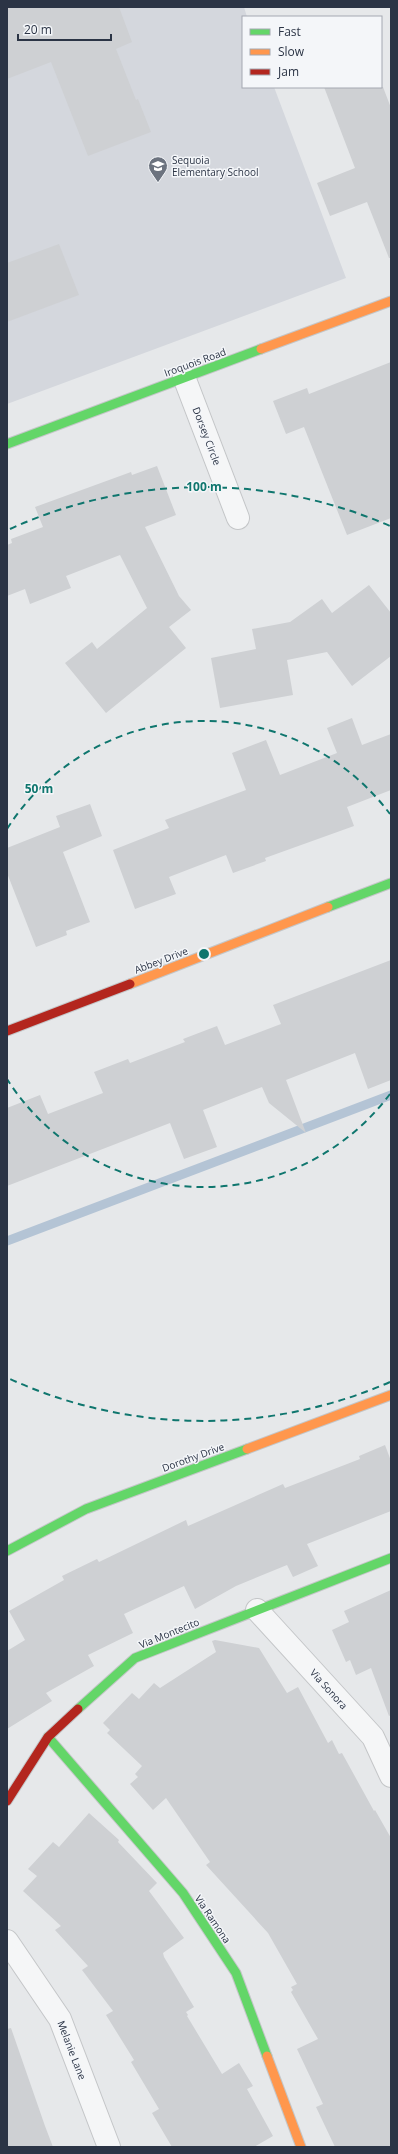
<svg xmlns="http://www.w3.org/2000/svg" width="398" height="2154" font-family="'Open Sans',sans-serif">
  <style>
    .built { fill: #d4d7dd }
    .lines { fill: none; stroke-linecap: round; stroke-linejoin: round }
    .stream { stroke: #b4c4d5; stroke-width: 9 }
    .building { fill: #ced0d3 }
    .street-casing { stroke: #c4c6c8; stroke-width: 24 }
    .fast-casing { stroke: #c4c6c8; stroke-width: 11 }
    .slow-casing { stroke: #c4c6c8; stroke-width: 11 }
    .jam-casing { stroke: #c4c6c8; stroke-width: 11 }
    .street { stroke: #f5f6f7; stroke-width: 22 }
    .fast { stroke: #63d668; stroke-width: 9 }
    .slow { stroke: #ff974d; stroke-width: 9 }
    .jam { stroke: #b3261e; stroke-width: 9 }
    .ring { fill: none; stroke: #0f766e; stroke-width: 2; stroke-dasharray: 7 5 }
    .labels { text-anchor: middle; dominant-baseline: central; stroke-width: 3; stroke-linejoin: round; paint-order: stroke }
    .poi-label { font-size: 10px; fill: #2b3445; stroke: #f4f6f9; text-anchor: start }
    .street-label { font-size: 10px; fill: #2b3445; stroke: #f4f6f9 }
    .centre { fill: #0f766e; stroke: #f4f6f9; stroke-width: 2 }
    .ring-label { font-size: 12px; text-anchor: middle; font-weight: bold; fill: #0f766e; stroke: #f4f6f9; stroke-width: 3; stroke-linejoin: round; paint-order: stroke }
  </style>
  <rect width="100%" height="100%" fill="#e6e8ea"/>
  <path class="built" d="M 7,7 L 244,7 L 247,17 L 243,17 L 243,87 L 274,87 L 346,278 L 7,404 Z"/>
  <g class="lines">
    <path class="stream" d="M 7,1241 L 391,1095"/>
  </g>
  <g class="building">
    <path d="M 7,7 L 119,7 L 132,42 L 116,49 L 136,100 L 138,99 L 151,132 L 88,156 L 51,62 L 7,79 Z"/>
    <path d="M 324,87 L 383,87 L 391,108 L 391,258 L 389,258 L 367,202 L 330,216 L 317,183 L 355,168 Z"/>
    <path d="M 59,244 L 79,295 L 7,322 L 7,263 Z"/>
    <path d="M 391,362 L 391,518 L 347,535 L 304,427 L 286,434 L 273,401 L 307,388 L 309,394 Z"/>
    <path d="M 157,466 L 176,515 L 145,527 L 179,596 L 191,610 L 169,627 L 186,648 L 106,713 L 65,663 L 92,642 L 97,649 L 147,608 L 120,555 L 66,576 L 71,588 L 30,604 L 25,589 L 7,596 L 7,545 L 12,543 L 11,539 L 43,527 L 35,507 L 131,472 L 132,475 Z"/>
    <path d="M 369,585 L 391,613 L 391,656 L 352,686 L 327,652 L 287,660 L 293,695 L 220,708 L 211,658 L 256,649 L 252,629 L 290,622 L 322,599 L 332,613 Z"/>
    <path d="M 352,718 L 362,745 L 391,734 L 391,790 L 347,807 L 354,826 L 265,858 L 266,861 L 233,873 L 226,855 L 169,877 L 176,894 L 135,909 L 113,850 L 169,828 L 165,820 L 246,790 L 232,753 L 266,740 L 280,775 L 337,753 L 327,728 Z"/>
    <path d="M 90,804 L 102,836 L 63,852 L 90,922 L 66,931 L 67,935 L 36,947 L 7,873 L 7,848 L 60,827 L 56,816 Z"/>
    <path d="M 391,960 L 391,1080 L 368,1089 L 355,1053 L 286,1080 L 306,1133 L 269,1103 L 262,1087 L 203,1110 L 217,1147 L 184,1159 L 170,1123 L 7,1186 L 7,1108 L 40,1095 L 48,1114 L 103,1093 L 94,1072 L 128,1059 L 130,1063 L 185,1042 L 183,1039 L 217,1026 L 225,1045 L 281,1024 L 273,1005 Z"/>
    <path d="M 385,1445 L 391,1461 L 391,1511 L 307,1544 L 318,1566 L 293,1577 L 287,1565 L 236,1586 L 195,1609 L 184,1586 L 124,1614 L 133,1633 L 88,1655 L 94,1666 L 46,1693 L 52,1701 L 7,1729 L 7,1651 L 25,1640 L 9,1611 L 64,1580 L 62,1576 L 97,1559 L 99,1562 L 186,1520 L 188,1526 L 283,1484 L 285,1488 L 360,1459 L 359,1456 Z"/>
    <path d="M 391,1590 L 391,1715 L 389,1716 L 371,1668 L 356,1675 L 350,1660 L 346,1662 L 332,1630 L 349,1622 L 344,1611 Z"/>
    <path d="M 215,1640 L 259,1648 L 287,1693 L 298,1687 L 328,1743 L 332,1740 L 339,1754 L 342,1753 L 374,1811 L 375,1810 L 391,1838 L 391,2147 L 335,2147 L 316,2107 L 323,2104 L 297,2049 L 318,2039 L 291,1992 L 293,1990 L 291,1987 L 297,1984 L 268,1933 L 206,1865 L 210,1862 L 166,1798 L 153,1810 L 130,1784 L 138,1777 L 135,1774 L 142,1766 L 107,1733 L 110,1730 L 103,1723 L 132,1693 L 139,1699 L 154,1683 L 160,1688 L 216,1652 L 212,1641 Z"/>
    <path d="M 89,1813 L 119,1840 L 118,1842 L 157,1883 L 149,1891 L 184,1938 L 163,1953 L 164,1957 L 194,2007 L 186,2012 L 188,2015 L 187,2016 L 222,2074 L 239,2063 L 253,2086 L 247,2089 L 273,2136 L 254,2147 L 172,2147 L 152,2113 L 159,2109 L 131,2062 L 134,2060 L 106,2015 L 113,2011 L 82,1970 L 88,1966 L 55,1930 L 61,1926 L 23,1891 L 37,1876 L 28,1869 L 53,1842 L 59,1847 Z"/>
    <path d="M 11,2028 L 45,2126 L 53,2147 L 7,2147 L 7,2029 Z"/>
  </g>
  <g class="lines">
    <g class="street-casing">
      <g id="street">
        <path d="M 184,377 L 238,518"/>
        <path d="M 257,1610 L 373,1737 L 391,1776"/>
        <path d="M 7,1941 L 60,2019 L 109,2147"/>
      </g>
    </g>
    <g class="fast-casing">
      <g id="fast">
        <path d="M 7,444 L 261,349"/>
        <path d="M 328,907 L 391,883"/>
        <path d="M 7,1551 L 86,1509 L 247,1449"/>
        <path d="M 78,1709 L 135,1658 L 391,1558"/>
        <path d="M 48,1737 L 183,1893 L 236,1973 L 267,2056"/>
      </g>
    </g>
    <g class="slow-casing">
      <g id="slow">
        <path d="M 261,349 L 391,301"/>
        <path d="M 130,984 L 328,907"/>
        <path d="M 247,1449 L 391,1395"/>
        <path d="M 267,2056 L 301,2147"/>
      </g>
    </g>
    <g class="jam-casing">
      <g id="jam">
        <path d="M 7,1031 L 130,984"/>
        <path d="M 7,1801 L 48,1737 L 78,1709"/>
      </g>
    </g>
    <use href="#street" class="street"/>
    <use href="#fast" class="fast"/>
    <use href="#slow" class="slow"/>
    <use href="#jam" class="jam"/>
  </g>
  <g class="ring">
    <path d="M390 1094A233 233 0 0 1 7 1079M7 829A233 233 0 0 1 390 814"/>
    <path d="M390 1382A467 467 0 0 1 10 1379M10 529A467 467 0 0 1 390 526"/>
  </g>
  <defs>
    <g id="school-pin" transform="scale(1)"><path d="M0 17L-7.5 6A9.5 9.5 0 1 1 7.5 6Z" fill="#6c737f" stroke="#f4f6f9"/><path d="M0-5L7-2L0 1L-7-2ZM-4 1L0 2.5L4 1V4Q0 6-4 4Z" fill="#fff"/></g>
  </defs>
  <g fill-rule="evenodd">
    <use href="#school-pin" x="158" y="166"/>
  </g>
  <g class="labels">
    <g class="poi-label">
      <text x="172" y="160">Sequoia<tspan x="172" dy="12">Elementary School</tspan></text>
    </g>
    <g class="street-label">
      <text transform="translate(195 362) rotate(-20)">Iroquois Road</text>
      <text transform="translate(207 436) rotate(69)">Dorsey Circle</text>
      <text transform="translate(161 960) rotate(-21)">Abbey Drive</text>
      <text transform="translate(193 1457) rotate(-20)">Dorothy Drive</text>
      <text transform="translate(169 1633) rotate(-22)">Via Montecito</text>
      <text transform="translate(329 1689) rotate(48)">Via Sonora</text>
      <text transform="translate(213 1919) rotate(56)">Via Ramona</text>
      <text transform="translate(72 2050) rotate(69)">Melanie Lane</text>
    </g>
  </g>
  <circle cx="204" cy="954" r="6" class="centre"/>
  <g class="ring-label">
    <text x="204" y="491">100 m</text>
    <text x="39" y="793">50 m</text>
  </g>
  <rect width="398" height="2154" fill="none" stroke="#2b3445" stroke-width="16"/>
  <rect x="242" y="16" width="140" height="72" fill="#f4f6f9" stroke="#a4a8b1"/>
  <rect x="250" y="29" width="20" height="6" fill="#63d668" stroke="#a4a8b1"/>
  <text x="278" y="36" font-size="12" fill="#2b3445">Fast</text>
  <rect x="250" y="49" width="20" height="6" fill="#ff974d" stroke="#a4a8b1"/>
  <text x="278" y="56" font-size="12" fill="#2b3445">Slow</text>
  <rect x="250" y="69" width="20" height="6" fill="#b3261e" stroke="#a4a8b1"/>
  <text x="278" y="76" font-size="12" fill="#2b3445">Jam</text>
  <path d="M18 34v6h93v-6" fill="none" stroke="#2b3445" stroke-width="2"/>
  <text x="24" y="34" font-size="12" fill="#2b3445" stroke="#f4f6f9" stroke-width="3" paint-order="stroke">20 m</text>
</svg>
